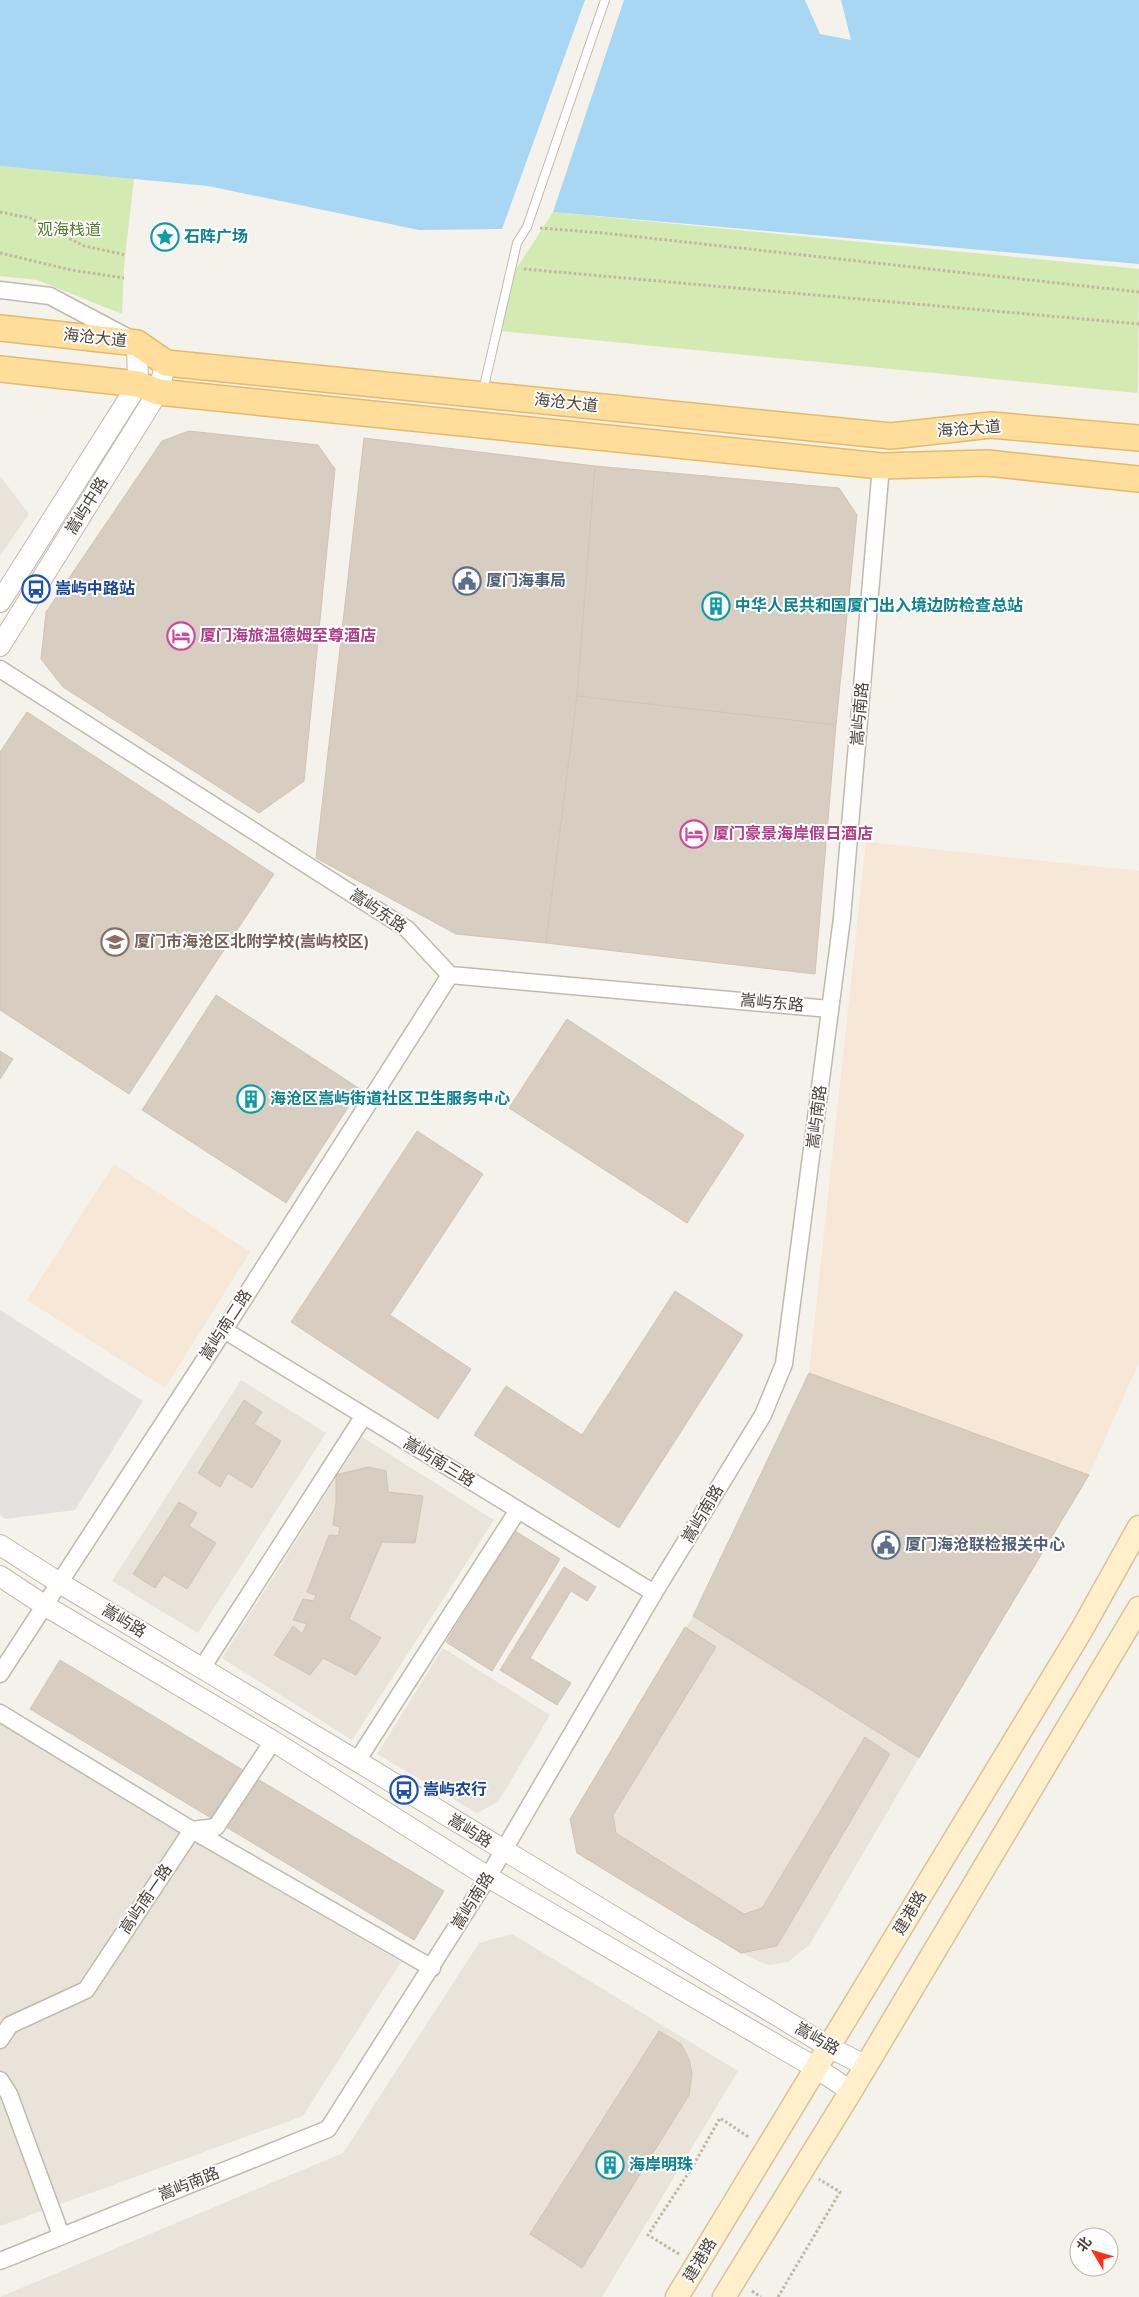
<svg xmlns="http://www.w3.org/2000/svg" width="1139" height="2297" font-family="'Nunito Sans','Noto Sans SC',sans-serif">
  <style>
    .residential { fill: #e9e3d9 }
    .commercial { fill: #f7e7d6 }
    .green { fill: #d4eab3 }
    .parking { fill: #e4e2df }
    .water { fill: #a7d7f2 }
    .building { fill: #d7cdc0; stroke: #d2c4b3 }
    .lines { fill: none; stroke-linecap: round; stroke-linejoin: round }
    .service-casing { stroke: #c1b9ad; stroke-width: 10 }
    .minor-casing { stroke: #c1b9ad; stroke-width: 19 }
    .tertiary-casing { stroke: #c1b9ad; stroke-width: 22 }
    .secondary-casing { stroke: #d6c39a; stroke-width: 25 }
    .primary-casing { stroke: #e6b968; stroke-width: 28 }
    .path { stroke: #c3b49e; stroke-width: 3; stroke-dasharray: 2.5 2.5; stroke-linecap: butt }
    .service { stroke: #fff; stroke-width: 8 }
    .minor { stroke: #fff; stroke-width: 16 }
    .tertiary { stroke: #fff; stroke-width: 20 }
    .secondary { stroke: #fff0cb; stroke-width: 22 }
    .primary { stroke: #ffdd9a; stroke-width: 25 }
    .labels { text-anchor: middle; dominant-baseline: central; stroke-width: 4; stroke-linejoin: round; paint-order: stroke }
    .park-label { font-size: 16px; fill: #4e7e29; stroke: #fff }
    .culture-label { font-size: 16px; font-weight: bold; fill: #0d838f; stroke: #fff; text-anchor: start }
    .street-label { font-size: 16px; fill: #4a4238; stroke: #fff }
    .service-label { font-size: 16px; font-weight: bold; fill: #4e5e75; stroke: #fff; text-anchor: start }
    .transit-label { font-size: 16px; font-weight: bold; fill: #164399; stroke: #fff; text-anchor: start }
    .hotel-label { font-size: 16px; font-weight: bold; fill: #b23c85; stroke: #fff; text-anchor: start }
    .education-label { font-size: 16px; font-weight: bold; fill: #785e54; stroke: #fff; text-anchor: start }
  </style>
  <rect width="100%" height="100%" fill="#f5f2eb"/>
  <g class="residential">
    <path d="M 0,476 L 29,514 L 0,556 Z"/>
    <path d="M 241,1380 L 326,1433 L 198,1633 L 112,1581 Z"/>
    <path d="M 362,1437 L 494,1520 L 352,1740 L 222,1658 Z"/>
    <path d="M 693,1616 L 919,1758 L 810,1944 L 788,1962 L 768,1965 L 741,1953 L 577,1853 L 570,1819 Z"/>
    <path d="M 443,1648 L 550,1715 L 498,1802 L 477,1813 L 377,1754 Z"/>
    <path d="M 0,1720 L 181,1833 L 401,1962 L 303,2116 L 0,2226 Z"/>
    <path d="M 512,1934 L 738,2071 L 602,2297 L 0,2297 L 343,2153 L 479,1943 Z"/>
  </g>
  <g class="commercial">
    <path d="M 866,842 L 1139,871 L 1139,1362 L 1089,1475 L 809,1373 Z"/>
    <path d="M 114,1164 L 250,1252 L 165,1388 L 27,1300 Z"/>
  </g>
  <g class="green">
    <path d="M 0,166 L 134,178 L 124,267 L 122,314 L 37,280 L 0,276 Z"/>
    <path d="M 553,212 L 1139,269 L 1138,393 L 500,331 L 513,274 Z"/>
  </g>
  <path class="parking" d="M 0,1310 L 143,1401 L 75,1510 L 5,1519 L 0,1515 Z"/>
  <g class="water">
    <path d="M 0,0 L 585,0 L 502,229 L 419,230 L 208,186 L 0,166 Z"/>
    <path d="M 624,0 L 805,0 L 820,34 L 851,40 L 841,0 L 1139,0 L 1139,264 L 553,212 Z"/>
  </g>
  <g class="building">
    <path d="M 189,431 L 318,445 L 335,469 L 304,781 L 259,813 L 63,687 L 41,659 L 46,612 L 162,441 Z"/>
    <path d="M 364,438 L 595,466 L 577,696 L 546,943 L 456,934 L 316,858 Z"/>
    <path d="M 595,466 L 839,488 L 857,515 L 836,725 L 577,696 Z"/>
    <path d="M 577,696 L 836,725 L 815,974 L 546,943 Z"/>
    <path d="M 27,712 L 274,874 L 129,1094 L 0,1010 L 0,752 Z"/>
    <path d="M 216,995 L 360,1089 L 286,1203 L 142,1110 Z"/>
    <path d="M 567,1019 L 744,1135 L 687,1223 L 509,1108 Z"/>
    <path d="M 0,1051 L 13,1059 L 0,1079 Z"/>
    <path d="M 417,1131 L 483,1174 L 390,1315 L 471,1369 L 438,1419 L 291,1322 Z"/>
    <path d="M 675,1291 L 743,1335 L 619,1528 L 474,1435 L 506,1386 L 582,1435 Z"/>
    <path d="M 809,1373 L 1089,1475 L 919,1758 L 693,1616 Z"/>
    <path d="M 244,1400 L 262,1412 L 254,1424 L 281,1441 L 252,1488 L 228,1473 L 220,1487 L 198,1473 Z"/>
    <path d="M 368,1467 L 386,1471 L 388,1492 L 423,1496 L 415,1543 L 382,1542 L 349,1619 L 381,1638 L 356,1675 L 323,1658 L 310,1675 L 274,1655 L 293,1626 L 302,1634 L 307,1624 L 293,1620 L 303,1599 L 314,1601 L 316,1595 L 307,1592 L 329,1535 L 338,1536 L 340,1527 L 333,1525 L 336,1502 L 336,1475 Z"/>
    <path d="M 179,1502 L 197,1513 L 189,1526 L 216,1543 L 187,1589 L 164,1575 L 155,1588 L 133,1574 Z"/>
    <path d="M 515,1531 L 560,1559 L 492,1671 L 446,1642 Z"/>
    <path d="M 564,1567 L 596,1587 L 587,1601 L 571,1591 L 530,1658 L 571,1683 L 557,1705 L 500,1670 Z"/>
    <path d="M 685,1627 L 716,1647 L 613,1815 L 616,1833 L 744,1914 L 762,1908 L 865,1737 L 890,1754 L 777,1946 L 741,1953 L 577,1853 L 570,1819 Z"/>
    <path d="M 60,1660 L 444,1891 L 414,1940 L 30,1709 Z"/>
    <path d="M 659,2031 L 681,2044 L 689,2059 L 692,2074 L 689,2095 L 582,2268 L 530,2234 Z"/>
  </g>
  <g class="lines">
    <g class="service-casing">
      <path id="service" d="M 483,391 L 517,243 L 527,227 L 605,0"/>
    </g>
    <g class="minor-casing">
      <g id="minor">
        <path d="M 0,290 L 50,296 L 129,338"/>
        <path d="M 0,669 L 407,929 L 450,975 L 830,1009"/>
        <path d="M 224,1330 L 654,1593"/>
        <path d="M 202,1668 L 363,1417"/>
        <path d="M 0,1674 L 224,1330 L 450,975"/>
        <path d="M 0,1713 L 192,1830 L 432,1968"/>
        <path d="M 357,1761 L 518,1510"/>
        <path d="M 0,2040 L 10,2025 L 86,1990 L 192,1830 L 216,1827 L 273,1741"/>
        <path d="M 0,2080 L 9,2094 L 61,2235"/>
        <path d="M 0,2261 L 328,2129 L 488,1877 L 654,1593 L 763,1415 L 784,1364 L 842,918 L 881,466"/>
      </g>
    </g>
    <g class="tertiary-casing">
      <g id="tertiary">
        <path d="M 0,602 L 138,384 L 137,343"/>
        <path d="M 0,646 L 158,392 L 166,363"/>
        <path d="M 0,1545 L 58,1582 L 357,1761 L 829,2047 L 866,2066"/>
        <path d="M 0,1576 L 44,1605 L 273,1741 L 488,1877 L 816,2068 L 851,2091"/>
      </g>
    </g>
    <g class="secondary-casing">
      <g id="secondary">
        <path d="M 677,2297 L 1081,1631 L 1139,1527"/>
        <path d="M 724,2297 L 851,2091 L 1139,1608"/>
      </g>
    </g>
    <g class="primary-casing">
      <g id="primary">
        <path d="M 0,328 L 137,343 L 166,363 L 891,436 L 991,425 L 1139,438"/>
        <path d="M 0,369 L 138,384 L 158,392 L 881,466 L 987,463 L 1139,479"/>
      </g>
    </g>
    <g class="path">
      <path d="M 0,212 L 30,218 L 84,246 L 126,255"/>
      <path d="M 540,228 L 603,233 L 1139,292"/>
      <path d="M 0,253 L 71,270 L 124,278"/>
      <path d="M 524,269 L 1139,324"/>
      <path d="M 679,2254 L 648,2235 L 693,2166 L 720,2118 L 750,2138"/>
      <path d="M 752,2291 L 761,2297"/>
      <path d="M 778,2297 L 840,2192 L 819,2179"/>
    </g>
    <use href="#service" class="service"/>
    <use href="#minor" class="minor"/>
    <use href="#tertiary" class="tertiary"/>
    <use href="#secondary" class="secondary"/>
    <use href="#primary" class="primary"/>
  </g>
  <defs>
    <g id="sight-ring" transform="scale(1.4375)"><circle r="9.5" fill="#fff" stroke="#0f9aa8" stroke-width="1.5"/><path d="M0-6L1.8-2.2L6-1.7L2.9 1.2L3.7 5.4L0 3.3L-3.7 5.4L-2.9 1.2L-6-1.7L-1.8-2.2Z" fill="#0f9aa8"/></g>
    <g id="civic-ring" transform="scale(1.4375)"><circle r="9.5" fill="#fff" stroke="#5c6f8a" stroke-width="1.5"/><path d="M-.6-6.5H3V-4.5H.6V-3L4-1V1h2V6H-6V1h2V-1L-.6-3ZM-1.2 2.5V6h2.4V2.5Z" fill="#5c6f8a"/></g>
    <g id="bus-ring" transform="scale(1.4375)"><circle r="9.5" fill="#fff" stroke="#1a4fb4" stroke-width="1.5"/><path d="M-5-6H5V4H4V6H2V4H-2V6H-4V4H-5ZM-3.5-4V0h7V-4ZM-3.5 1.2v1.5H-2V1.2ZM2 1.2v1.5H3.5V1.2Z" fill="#1a4fb4"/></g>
    <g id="building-ring" transform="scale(1.4375)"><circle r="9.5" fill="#fff" stroke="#0f9aa8" stroke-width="1.5"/><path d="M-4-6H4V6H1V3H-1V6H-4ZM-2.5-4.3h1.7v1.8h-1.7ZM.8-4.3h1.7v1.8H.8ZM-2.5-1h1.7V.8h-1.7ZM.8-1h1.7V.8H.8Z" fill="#0f9aa8"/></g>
    <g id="hotel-ring" transform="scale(1.4375)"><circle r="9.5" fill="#fff" stroke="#d1479c" stroke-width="1.5"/><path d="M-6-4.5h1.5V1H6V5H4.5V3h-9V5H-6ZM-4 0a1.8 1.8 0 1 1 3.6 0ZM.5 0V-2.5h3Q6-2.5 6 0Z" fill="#d1479c"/></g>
    <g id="school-ring" transform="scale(1.4375)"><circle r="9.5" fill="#fff" stroke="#8d6e63" stroke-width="1.5"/><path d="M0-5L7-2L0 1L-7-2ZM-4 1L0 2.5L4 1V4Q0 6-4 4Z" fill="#8d6e63"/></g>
  </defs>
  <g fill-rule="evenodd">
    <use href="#sight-ring" x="165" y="237"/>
    <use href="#civic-ring" x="467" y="581"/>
    <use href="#bus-ring" x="36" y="589"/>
    <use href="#building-ring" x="716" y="606"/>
    <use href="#hotel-ring" x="181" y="636"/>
    <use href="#hotel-ring" x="694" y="834"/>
    <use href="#school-ring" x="115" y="942"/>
    <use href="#building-ring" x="251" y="1099"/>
    <use href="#civic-ring" x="886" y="1545"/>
    <use href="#bus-ring" x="404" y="1790"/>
    <use href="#building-ring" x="610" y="2165"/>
  </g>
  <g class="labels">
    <g class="park-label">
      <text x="69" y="230">观海栈道</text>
    </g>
    <g class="culture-label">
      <text x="184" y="237">石阵广场</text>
      <text x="735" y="606">中华人民共和国厦门出入境边防检查总站</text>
      <text x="270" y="1099">海沧区嵩屿街道社区卫生服务中心</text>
      <text x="629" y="2165">海岸明珠</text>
    </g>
    <g class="street-label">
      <text transform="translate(95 338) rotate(6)">海沧大道</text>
      <text transform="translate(566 403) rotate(6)">海沧大道</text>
      <text transform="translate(969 429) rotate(-4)">海沧大道</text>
      <text transform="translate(87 506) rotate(-58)">嵩屿中路</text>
      <text transform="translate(860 714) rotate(-85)">嵩屿南路</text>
      <text transform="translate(378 911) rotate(34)">嵩屿东路</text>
      <text transform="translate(772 1003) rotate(5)">嵩屿东路</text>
      <text transform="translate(817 1117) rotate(-83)">嵩屿南路</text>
      <text transform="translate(226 1325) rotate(-57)">嵩屿南二路</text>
      <text transform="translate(439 1462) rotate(31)">嵩屿南三路</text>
      <text transform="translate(703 1514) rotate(-59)">嵩屿南路</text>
      <text transform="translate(124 1621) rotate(31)">嵩屿路</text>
      <text transform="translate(470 1831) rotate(32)">嵩屿路</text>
      <text transform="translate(146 1899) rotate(-56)">高屿南一路</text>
      <text transform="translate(473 1901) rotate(-58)">嵩屿南路</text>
      <text transform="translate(910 1913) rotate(-59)">建港路</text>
      <text transform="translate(817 2039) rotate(30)">嵩屿路</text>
      <text transform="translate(189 2184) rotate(-22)">嵩屿南路</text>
      <text transform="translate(700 2260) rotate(-59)">建港路</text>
    </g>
    <g class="service-label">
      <text x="486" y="581">厦门海事局</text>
      <text x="905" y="1545">厦门海沧联检报关中心</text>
    </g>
    <g class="transit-label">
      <text x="55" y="589">嵩屿中路站</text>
      <text x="423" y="1790">嵩屿农行</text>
    </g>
    <g class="hotel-label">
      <text x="200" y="636">厦门海旅温德姆至尊酒店</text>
      <text x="713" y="834">厦门豪景海岸假日酒店</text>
    </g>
    <g class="education-label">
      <text x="134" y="942">厦门市海沧区北附学校(嵩屿校区)</text>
    </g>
  </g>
  <g transform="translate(1094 2252) rotate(308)"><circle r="24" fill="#ffffff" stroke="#b7b3af"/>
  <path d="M0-4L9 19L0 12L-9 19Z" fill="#fd301a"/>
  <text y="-8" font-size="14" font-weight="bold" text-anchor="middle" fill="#4a4238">北</text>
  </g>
</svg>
